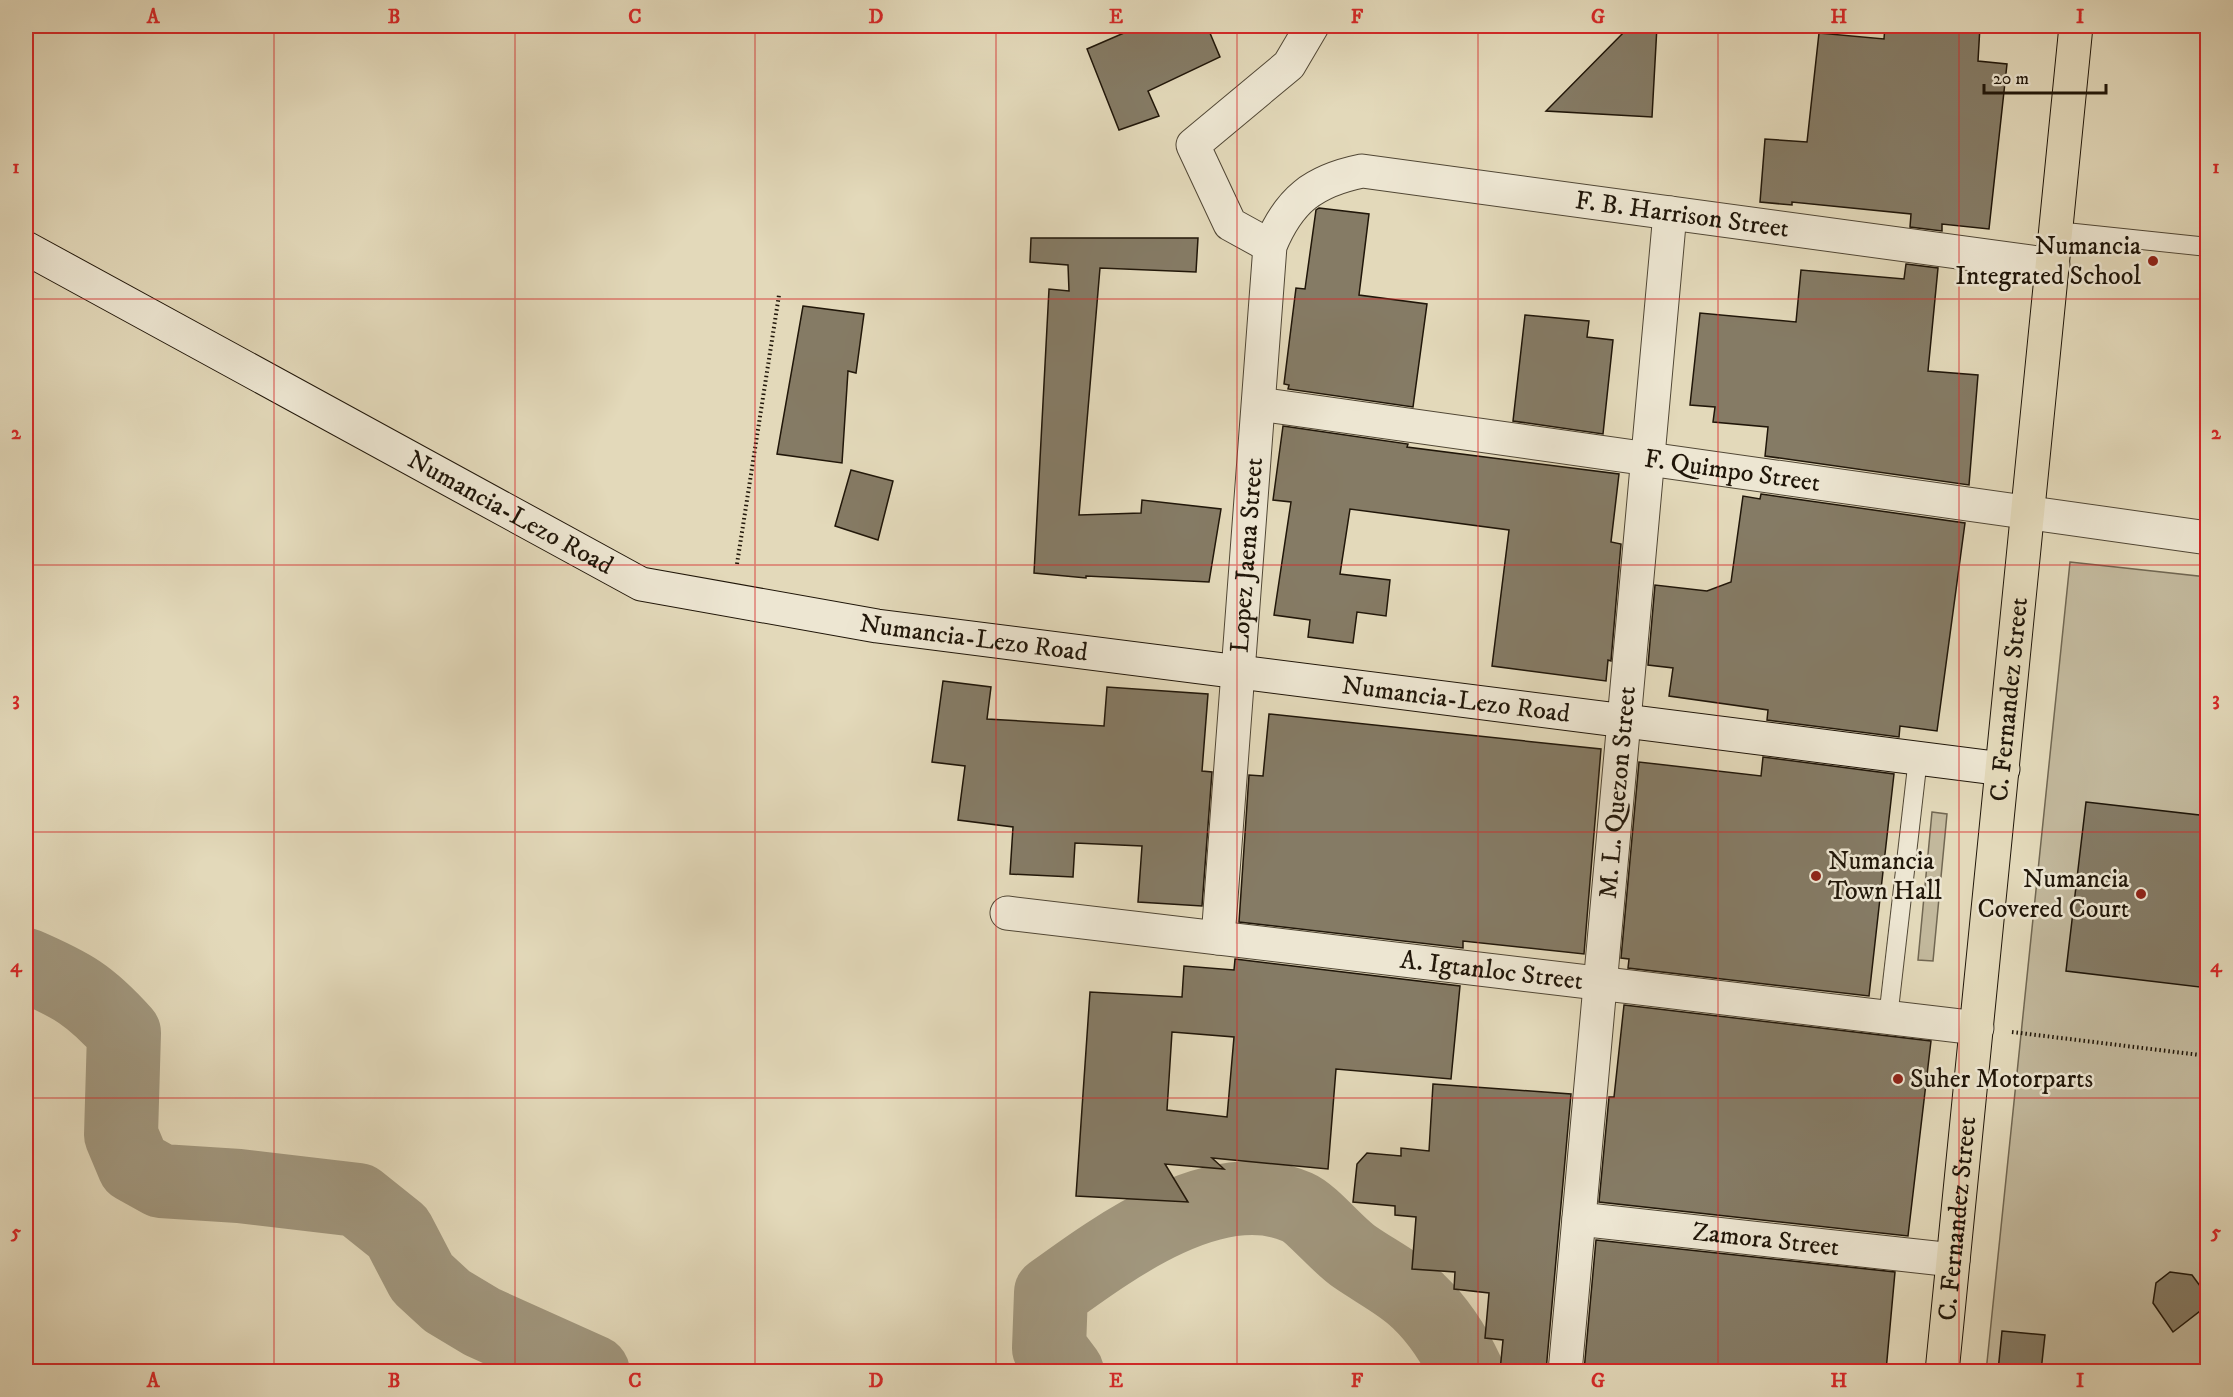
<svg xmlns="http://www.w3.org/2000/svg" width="2233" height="1397" font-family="'IM FELL DW Pica',serif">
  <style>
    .green { fill: #c2b89c; stroke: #716752; stroke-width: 1.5 }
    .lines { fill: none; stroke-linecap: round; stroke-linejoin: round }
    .river { stroke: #a1977e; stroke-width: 74 }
    .building { fill: #857b65; stroke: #201609; stroke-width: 1.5; fill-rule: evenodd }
    .service-casing { stroke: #514735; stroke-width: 20 }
    .minor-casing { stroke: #514735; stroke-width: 35 }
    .secondary-casing { stroke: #201609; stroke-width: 35 }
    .primary-casing { stroke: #201609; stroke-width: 35 }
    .path { stroke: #201609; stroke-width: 4; stroke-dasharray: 1.5 3; stroke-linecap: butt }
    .service { stroke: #ede6d2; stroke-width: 18 }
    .minor { stroke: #ede6d2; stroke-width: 33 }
    .secondary { stroke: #ede6d2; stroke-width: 33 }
    .primary { stroke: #e3d9ba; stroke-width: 33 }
    .grid { fill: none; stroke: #d62828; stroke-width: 1.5; stroke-opacity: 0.55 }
    .poi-dot { fill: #8f2418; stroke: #ede6d2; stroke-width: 2 }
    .labels { text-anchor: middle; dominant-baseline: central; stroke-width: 5; stroke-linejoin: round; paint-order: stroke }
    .street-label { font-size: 26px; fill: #201609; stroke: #ede6d2 }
    .poi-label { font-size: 26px; fill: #201609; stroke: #ede6d2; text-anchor: end }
    .neatline { fill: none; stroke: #d62828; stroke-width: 2 }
    .grid-label { font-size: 20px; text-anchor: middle; font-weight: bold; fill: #d62828 }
  </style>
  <rect width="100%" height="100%" fill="#e3d9ba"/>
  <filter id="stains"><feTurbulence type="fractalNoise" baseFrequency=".00333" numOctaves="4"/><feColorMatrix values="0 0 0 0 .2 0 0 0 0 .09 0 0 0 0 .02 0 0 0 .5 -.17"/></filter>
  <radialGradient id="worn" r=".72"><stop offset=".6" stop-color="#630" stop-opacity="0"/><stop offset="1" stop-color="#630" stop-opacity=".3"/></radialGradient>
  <g class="green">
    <path d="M 2070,562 L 2207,577 L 2207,1371 L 1986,1372 Z"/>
    <path d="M 1932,812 L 1947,814 L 1933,961 L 1918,960 Z"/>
  </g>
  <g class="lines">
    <g class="river">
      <path d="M 26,965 C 72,985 90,995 124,1033 L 121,1135 L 134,1166 L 161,1181 L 239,1186 L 358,1200 L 398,1232 L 422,1278 L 447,1301 L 482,1322 L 593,1372"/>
      <path d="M 1067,1372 L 1049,1348 L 1051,1293 C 1113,1248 1216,1172 1297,1207 C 1313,1214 1337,1245 1355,1257 C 1375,1271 1401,1284 1418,1301 C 1439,1321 1455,1346 1467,1372"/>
    </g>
  </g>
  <g class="building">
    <path d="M 1140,26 L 1207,26 L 1220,57 L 1148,91 L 1159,116 L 1119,130 L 1087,49 Z"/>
    <path d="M 1630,26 L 1657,26 L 1652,117 L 1546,111 Z"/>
    <path d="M 1885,26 L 1980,26 L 1978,61 L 2007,64 L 1989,229 L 1942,224 L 1942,231 L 1910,227 L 1911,214 L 1792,202 L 1792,205 L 1760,202 L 1765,139 L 1807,142 L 1819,33 L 1884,39 Z"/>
    <path d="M 1319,208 L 1369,214 L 1359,295 L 1427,304 L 1413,407 L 1288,389 L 1289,385 L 1284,384 L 1296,288 L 1305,289 L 1316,210 Z"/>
    <path d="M 1031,238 L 1198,238 L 1196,272 L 1100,268 L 1079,515 L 1141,513 L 1142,500 L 1221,509 L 1209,582 L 1086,576 L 1086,578 L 1034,573 L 1049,289 L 1069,291 L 1068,265 L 1030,262 Z"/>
    <path d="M 1906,264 L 1938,268 L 1928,371 L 1978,375 L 1969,485 L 1765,456 L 1768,427 L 1713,422 L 1715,407 L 1690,405 L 1700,313 L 1796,322 L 1801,270 L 1904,279 Z"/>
    <path d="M 803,306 L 864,314 L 856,373 L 848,371 L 842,463 L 777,454 Z"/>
    <path d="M 1525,315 L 1589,321 L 1587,337 L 1613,340 L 1603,434 L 1513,421 Z"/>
    <path d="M 1283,426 L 1408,444 L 1407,447 L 1619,474 L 1611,542 L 1621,544 L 1611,661 L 1608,660 L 1606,681 L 1492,666 L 1509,530 L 1350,509 L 1340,574 L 1390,580 L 1386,616 L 1357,612 L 1353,643 L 1308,637 L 1310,620 L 1274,615 L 1291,502 L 1273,500 Z"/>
    <path d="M 851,470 L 893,481 L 878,540 L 835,526 Z"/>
    <path d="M 1761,494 L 1965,523 L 1937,731 L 1900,726 L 1899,737 L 1767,720 L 1768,710 L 1669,696 L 1673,668 L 1648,665 L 1655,585 L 1707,591 L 1731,582 L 1743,496 L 1760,499 Z"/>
    <path d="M 943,681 L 991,687 L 987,719 L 1104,726 L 1107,687 L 1208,694 L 1202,771 L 1212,772 L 1202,906 L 1138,902 L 1142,846 L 1075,843 L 1073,877 L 1010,874 L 1013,827 L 958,820 L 965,766 L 932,762 Z"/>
    <path d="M 1269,714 L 1601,749 L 1584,954 L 1463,941 L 1463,948 L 1239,922 L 1249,775 L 1263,776 Z"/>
    <path d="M 1763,757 L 1894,774 L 1869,996 L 1628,968 L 1629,959 L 1621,958 L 1639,762 L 1761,776 Z"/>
    <path d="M 2086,802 L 2208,816 L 2208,988 L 2066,971 Z"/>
    <path d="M 1235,959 L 1460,986 L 1451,1079 L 1336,1069 L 1328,1169 L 1212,1158 L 1224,1169 L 1165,1164 L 1188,1202 L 1076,1196 L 1090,992 L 1182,997 L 1184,966 L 1234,970 ZM 1172,1032 L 1234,1037 L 1227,1117 L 1167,1110 Z"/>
    <path d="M 1624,1005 L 1931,1041 L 1908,1236 L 1599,1202 L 1609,1097 L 1614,1097 Z"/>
    <path d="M 1433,1084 L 1571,1094 L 1546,1371 L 1500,1371 L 1503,1340 L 1485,1338 L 1489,1293 L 1454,1289 L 1455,1272 L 1412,1269 L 1416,1217 L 1395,1215 L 1395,1206 L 1353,1202 L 1357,1164 L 1367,1153 L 1401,1156 L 1401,1148 L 1429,1151 Z"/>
    <path d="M 1596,1240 L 1895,1272 L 1886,1371 L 1584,1371 Z"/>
    <path d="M 2170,1272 L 2192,1275 L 2203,1290 L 2200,1311 L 2173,1332 L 2153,1303 L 2156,1283 Z"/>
    <path d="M 2002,1331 L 2045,1335 L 2041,1371 L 1998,1371 Z"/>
  </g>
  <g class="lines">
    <g class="service-casing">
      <g id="service">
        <path d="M 2056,231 L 2208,247"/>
        <path d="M 1888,1018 L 1918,758"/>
      </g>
    </g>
    <g class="minor-casing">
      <g id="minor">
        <path d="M 1270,246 L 1230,224 L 1193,145 L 1289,65 L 1312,26"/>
        <path id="s1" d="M 1259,404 L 2208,538"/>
        <path id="s2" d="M 1007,913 L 1977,1028"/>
        <path id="s3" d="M 1218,938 L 1270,246 C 1289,200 1313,181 1362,171 L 2053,265"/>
        <path id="s4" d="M 1579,1219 L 1953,1260"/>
        <path id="s5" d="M 1565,1372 L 1670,213"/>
      </g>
    </g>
    <g class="secondary-casing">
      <g id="secondary">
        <path id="s6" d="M 26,248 L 641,584 L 877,626 L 2003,769"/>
      </g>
    </g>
    <g class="primary-casing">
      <g id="primary">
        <path id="s7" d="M 1942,1372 L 2076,26"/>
      </g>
    </g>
    <g class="path">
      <path d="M 737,564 L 779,295"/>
      <path d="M 2012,1032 L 2208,1056"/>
    </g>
    <use href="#service" class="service"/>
    <use href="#minor" class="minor"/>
    <use href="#secondary" class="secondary"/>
    <use href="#primary" class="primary"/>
  </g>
  <path class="grid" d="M 274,26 L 274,1372M 515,26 L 515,1372M 755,26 L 755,1372M 996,26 L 996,1372M 1237,26 L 1237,1372M 1478,26 L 1478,1372M 1718,26 L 1718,1372M 1959,26 L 1959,1372M 26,299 L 2208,299M 26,565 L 2208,565M 26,832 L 2208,832M 26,1098 L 2208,1098"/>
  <g class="poi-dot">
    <circle cx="2153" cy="261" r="6"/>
    <circle cx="1816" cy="876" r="6"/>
    <circle cx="2141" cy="894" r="6"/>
    <circle cx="1898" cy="1079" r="6"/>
  </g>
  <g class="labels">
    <g class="street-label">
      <text stroke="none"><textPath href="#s3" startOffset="1142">F. B. Harrison Street</textPath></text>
      <text stroke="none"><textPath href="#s1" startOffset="478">F. Quimpo Street</textPath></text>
      <text stroke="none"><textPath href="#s6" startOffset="552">Numancia-Lezo Road</textPath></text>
      <text stroke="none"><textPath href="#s3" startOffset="384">Lopez Jaena Street</textPath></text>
      <text stroke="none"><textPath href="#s6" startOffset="1038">Numancia-Lezo Road</textPath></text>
      <text stroke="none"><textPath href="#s7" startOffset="676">C. Fernandez Street</textPath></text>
      <text stroke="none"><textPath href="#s6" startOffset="1524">Numancia-Lezo Road</textPath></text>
      <text stroke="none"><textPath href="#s5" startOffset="582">M. L. Quezon Street</textPath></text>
      <text stroke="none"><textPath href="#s2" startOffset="488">A. Igtanloc Street</textPath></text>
      <text stroke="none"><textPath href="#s7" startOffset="154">C. Fernandez Street</textPath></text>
      <text stroke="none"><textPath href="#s4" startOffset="188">Zamora Street</textPath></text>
    </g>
    <g class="poi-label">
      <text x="2141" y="246">Numancia<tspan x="2141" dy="30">Integrated School</tspan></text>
      <text x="1828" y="861" text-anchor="start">Numancia<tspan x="1828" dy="30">Town Hall</tspan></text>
      <text x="2129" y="879">Numancia<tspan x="2129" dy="30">Covered Court</tspan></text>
      <text x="1910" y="1079" text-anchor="start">Suher Motorparts</text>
    </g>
  </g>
  <rect width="2233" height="1397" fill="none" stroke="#e3d9ba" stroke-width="66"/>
  <path d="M1984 84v9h122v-9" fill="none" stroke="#201609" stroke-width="3"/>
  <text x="1993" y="84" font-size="18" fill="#201609" stroke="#ede6d2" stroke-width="4.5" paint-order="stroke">20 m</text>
  <rect x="33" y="33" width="2167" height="1331" class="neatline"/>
  <g class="grid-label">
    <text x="153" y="23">A</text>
    <text x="394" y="23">B</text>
    <text x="635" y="23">C</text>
    <text x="876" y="23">D</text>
    <text x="1116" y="23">E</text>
    <text x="1357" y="23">F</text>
    <text x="1598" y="23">G</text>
    <text x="1839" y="23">H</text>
    <text x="2080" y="23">I</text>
    <text x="16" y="173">1</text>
    <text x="2216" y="173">1</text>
    <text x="16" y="439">2</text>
    <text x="2216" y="439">2</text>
    <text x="16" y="705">3</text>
    <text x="2216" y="705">3</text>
    <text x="16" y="972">4</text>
    <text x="2216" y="972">4</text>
    <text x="16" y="1238">5</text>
    <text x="2216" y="1238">5</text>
    <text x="153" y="1387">A</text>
    <text x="394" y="1387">B</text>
    <text x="635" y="1387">C</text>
    <text x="876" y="1387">D</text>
    <text x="1116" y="1387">E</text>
    <text x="1357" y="1387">F</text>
    <text x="1598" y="1387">G</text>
    <text x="1839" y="1387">H</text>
    <text x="2080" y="1387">I</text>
  </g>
  <rect width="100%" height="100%" filter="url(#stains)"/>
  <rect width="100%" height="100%" fill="url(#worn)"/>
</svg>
